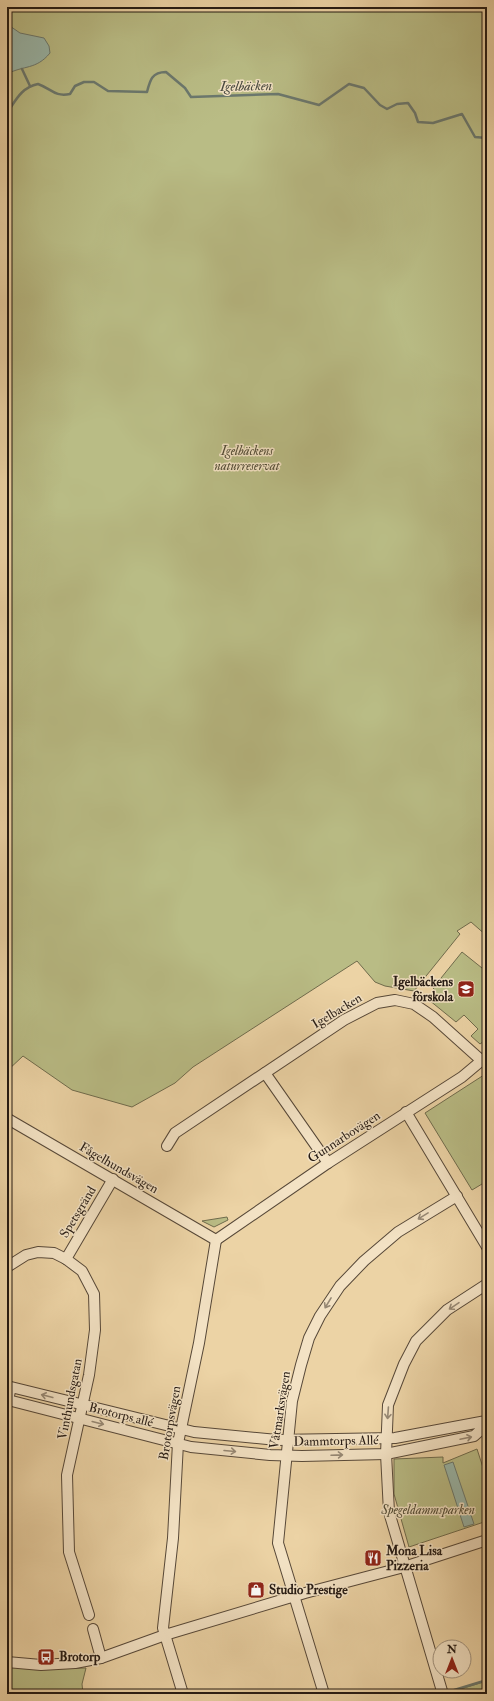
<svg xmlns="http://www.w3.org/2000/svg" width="494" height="1701" font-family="'IM FELL Double Pica',serif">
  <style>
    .green { fill: #b9bc85; stroke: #6f6b4c }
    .water { fill: #99b7aa; stroke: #6b786e }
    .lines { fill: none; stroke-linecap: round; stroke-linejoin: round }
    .stream { stroke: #6b786e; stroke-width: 2.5 }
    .street-casing { stroke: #574838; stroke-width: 12 }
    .street { stroke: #f3e2c4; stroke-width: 10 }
    .oneway { stroke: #968874 }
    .labels { text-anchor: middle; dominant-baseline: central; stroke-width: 3; stroke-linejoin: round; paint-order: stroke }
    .park-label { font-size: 13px; font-style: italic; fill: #514b35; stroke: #f3e2c4 }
    .poi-label { font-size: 13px; font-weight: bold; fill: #251a13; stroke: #f3e2c4; text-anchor: start }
    .street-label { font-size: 13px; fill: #251a13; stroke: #f3e2c4 }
    .water-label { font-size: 14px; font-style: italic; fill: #484940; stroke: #f3e2c4 }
  </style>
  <rect width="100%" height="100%" fill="#ecd3a5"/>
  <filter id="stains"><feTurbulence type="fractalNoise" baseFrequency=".005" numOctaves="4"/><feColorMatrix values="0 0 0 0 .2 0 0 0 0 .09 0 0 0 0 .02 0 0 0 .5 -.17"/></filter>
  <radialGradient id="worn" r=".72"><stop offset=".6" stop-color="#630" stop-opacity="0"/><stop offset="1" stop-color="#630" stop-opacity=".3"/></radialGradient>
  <g class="green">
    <path d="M 7,7 L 487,7 L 487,936 L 471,922 L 457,931 L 460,934 L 414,991 L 385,986 L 375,982 L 357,961 L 193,1067 L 175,1083 L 132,1107 L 72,1090 L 23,1056 L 7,1071 Z"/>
    <path d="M 462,952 L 487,972 L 487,989 L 485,991 L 487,994 L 487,1039 L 480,1044 L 471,1036 L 478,1029 L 464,1015 L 456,1022 L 429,1000 L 436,991 L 433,988 Z"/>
    <path d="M 487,1073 L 487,1181 L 472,1190 L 425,1113 Z"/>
    <path d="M 227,1217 L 228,1220 L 214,1227 L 202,1221 Z"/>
    <path d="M 477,1449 L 487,1480 L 487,1521 L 409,1547 L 394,1494 L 394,1459 L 443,1457 L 443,1463 Z"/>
    <path d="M 7,1666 L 42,1669 L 86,1668 L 82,1684 L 83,1694 L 7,1694 Z"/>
    <path d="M 487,1681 L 487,1694 L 455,1694 L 454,1691 Z"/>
  </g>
  <g class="water">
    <path d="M 7,24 L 20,33 L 44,38 L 49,46 L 50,53 C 36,70 24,65 7,74 Z"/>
    <path d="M 453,1462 L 474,1524 L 464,1527 L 444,1465 Z"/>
  </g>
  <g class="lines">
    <g class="stream">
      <path d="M 22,69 L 30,86"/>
      <path d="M 7,108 L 11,107 C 18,96 24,87 38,84 C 52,89 54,97 70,94 L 75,86 L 84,82 L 94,82 L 108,91 L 147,92 C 150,80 152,72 166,72 L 185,88 L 191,97 L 278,94 L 319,105 L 349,84 L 364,88 L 380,105 L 387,109 L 397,104 L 408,103 L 415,113 L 418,122 L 433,123 L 462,114 L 475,137 L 487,138"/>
      <path d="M 451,1691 L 487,1680"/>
    </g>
    <g class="street-casing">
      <g id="street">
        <path d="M 265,1073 L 328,1163"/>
        <path d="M 406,1112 L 487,1247"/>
        <path d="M 7,1121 L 8,1119 L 216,1240"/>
        <path d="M 167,1146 L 175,1133 L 344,1020 L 377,1003 L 395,1000 L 414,1004 L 433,1017 L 482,1061"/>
        <path d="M 216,1240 L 328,1163 L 462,1077 L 487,1056"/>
        <path d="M 66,1259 L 113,1179"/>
        <path d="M 7,1267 L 26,1255 L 38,1252 L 54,1253 L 66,1259 L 82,1271 L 94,1294 L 95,1330 L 89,1375 L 67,1475 L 69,1552 L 89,1615"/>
        <path d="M 486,1421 L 395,1438 L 277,1440 L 194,1432 L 11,1387 L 8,1400 L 191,1447 L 270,1455 L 302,1456 L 386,1454 L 474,1436 L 483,1428 L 487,1420"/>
        <path d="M 93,1629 L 101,1658"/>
        <path d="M 7,1662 L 41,1665 L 75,1663 L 101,1658 L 165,1635 L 305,1593 L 404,1567 L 487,1540"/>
        <path d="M 442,1691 L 389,1512 L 386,1454 L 388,1405 L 404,1364 L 416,1341 L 447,1310 L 487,1284"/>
        <path d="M 183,1694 L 163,1628 L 173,1538 L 178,1443 L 199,1343 L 216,1240"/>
        <path d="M 324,1694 L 278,1543 L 292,1401 L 301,1365 L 309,1338 L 320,1316 L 340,1286 L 364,1261 L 398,1232 L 457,1196"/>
      </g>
    </g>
    <use href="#street" class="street"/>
  </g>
  <defs><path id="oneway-shaft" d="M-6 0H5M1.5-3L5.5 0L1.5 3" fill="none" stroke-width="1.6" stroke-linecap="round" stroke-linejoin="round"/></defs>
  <g class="oneway">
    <use href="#oneway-shaft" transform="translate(423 1216) rotate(148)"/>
    <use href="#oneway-shaft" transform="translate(328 1303) rotate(121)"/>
    <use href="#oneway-shaft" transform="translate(454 1306) rotate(146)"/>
    <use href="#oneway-shaft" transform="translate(47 1396) rotate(-166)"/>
    <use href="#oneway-shaft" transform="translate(388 1413) rotate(94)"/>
    <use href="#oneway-shaft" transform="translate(98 1423) rotate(14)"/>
    <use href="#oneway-shaft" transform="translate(466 1438) rotate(-12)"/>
    <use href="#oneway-shaft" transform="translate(230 1451) rotate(5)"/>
    <use href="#oneway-shaft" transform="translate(337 1455) rotate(-2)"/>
  </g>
  <defs>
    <g id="school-square" transform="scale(0.9)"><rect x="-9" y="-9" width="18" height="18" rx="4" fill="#8f2418" stroke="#f3e2c4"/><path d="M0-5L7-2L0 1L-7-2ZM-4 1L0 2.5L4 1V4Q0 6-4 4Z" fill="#fff"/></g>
    <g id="restaurant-square" transform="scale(0.9)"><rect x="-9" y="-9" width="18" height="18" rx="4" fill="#8f2418" stroke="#f3e2c4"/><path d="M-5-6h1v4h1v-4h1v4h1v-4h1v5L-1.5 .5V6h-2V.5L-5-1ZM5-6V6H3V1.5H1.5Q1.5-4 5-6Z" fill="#fff"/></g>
    <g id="shop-square" transform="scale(0.9)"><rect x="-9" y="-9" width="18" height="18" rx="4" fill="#8f2418" stroke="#f3e2c4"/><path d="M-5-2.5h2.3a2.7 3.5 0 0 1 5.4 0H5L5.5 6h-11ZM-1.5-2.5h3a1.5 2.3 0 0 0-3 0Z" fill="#fff"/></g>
    <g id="bus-square" transform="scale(0.9)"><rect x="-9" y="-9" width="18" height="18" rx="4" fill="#8f2418" stroke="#f3e2c4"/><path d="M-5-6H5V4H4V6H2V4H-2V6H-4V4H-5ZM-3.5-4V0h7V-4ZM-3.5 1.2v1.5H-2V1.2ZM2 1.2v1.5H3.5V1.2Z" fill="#fff"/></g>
  </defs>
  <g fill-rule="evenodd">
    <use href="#school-square" x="466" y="989"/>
    <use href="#restaurant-square" x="373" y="1558"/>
    <use href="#shop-square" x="256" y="1590"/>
    <use href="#bus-square" x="46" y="1657"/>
  </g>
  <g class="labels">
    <g class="park-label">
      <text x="247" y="451">Igelbäckens<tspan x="247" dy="15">naturreservat</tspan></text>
      <text x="428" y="1510">Spegeldammsparken</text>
    </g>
    <g class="poi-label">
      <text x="453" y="982" text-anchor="end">Igelbäckens<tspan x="453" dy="15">förskola</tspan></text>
      <text x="386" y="1551">Mona Lisa<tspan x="386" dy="15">Pizzeria</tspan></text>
      <text x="269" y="1590">Studio Prestige</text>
      <text x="59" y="1657">Brotorp</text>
    </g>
    <g class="street-label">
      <text transform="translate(337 1011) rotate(-31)">Igelbacken</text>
      <text transform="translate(344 1137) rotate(-33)">Gunnarbovägen</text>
      <text transform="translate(119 1168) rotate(30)">Fågelhundsvägen</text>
      <text transform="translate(78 1212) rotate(-59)">Spetsgränd</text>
      <text transform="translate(70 1399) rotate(-79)">Vinthundsgatan</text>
      <text transform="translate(280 1410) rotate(-81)">Våtmarksvägen</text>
      <text transform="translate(121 1415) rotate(14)">Brotorps allé</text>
      <text transform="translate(170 1423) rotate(-80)">Brotorpsvägen</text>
      <text transform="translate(336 1441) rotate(-1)">Dammtorps Allé</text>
    </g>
    <g class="water-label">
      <text transform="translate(246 86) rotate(-1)">Igelbäcken</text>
    </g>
  </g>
  <rect width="494" height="1701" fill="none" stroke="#ecd3a5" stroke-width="24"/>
  <rect x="8" y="8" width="478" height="1685" fill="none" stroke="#251a13" stroke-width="2"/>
  <rect x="12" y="12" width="470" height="1677" fill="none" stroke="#251a13"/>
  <g transform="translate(452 1659)"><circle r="19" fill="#f3e2c4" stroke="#a1927d"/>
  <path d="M0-3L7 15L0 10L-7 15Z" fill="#8f2418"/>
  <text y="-6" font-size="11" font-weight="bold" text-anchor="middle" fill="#251a13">N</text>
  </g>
  <rect width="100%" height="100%" filter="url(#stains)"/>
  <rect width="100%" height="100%" fill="url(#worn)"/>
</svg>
